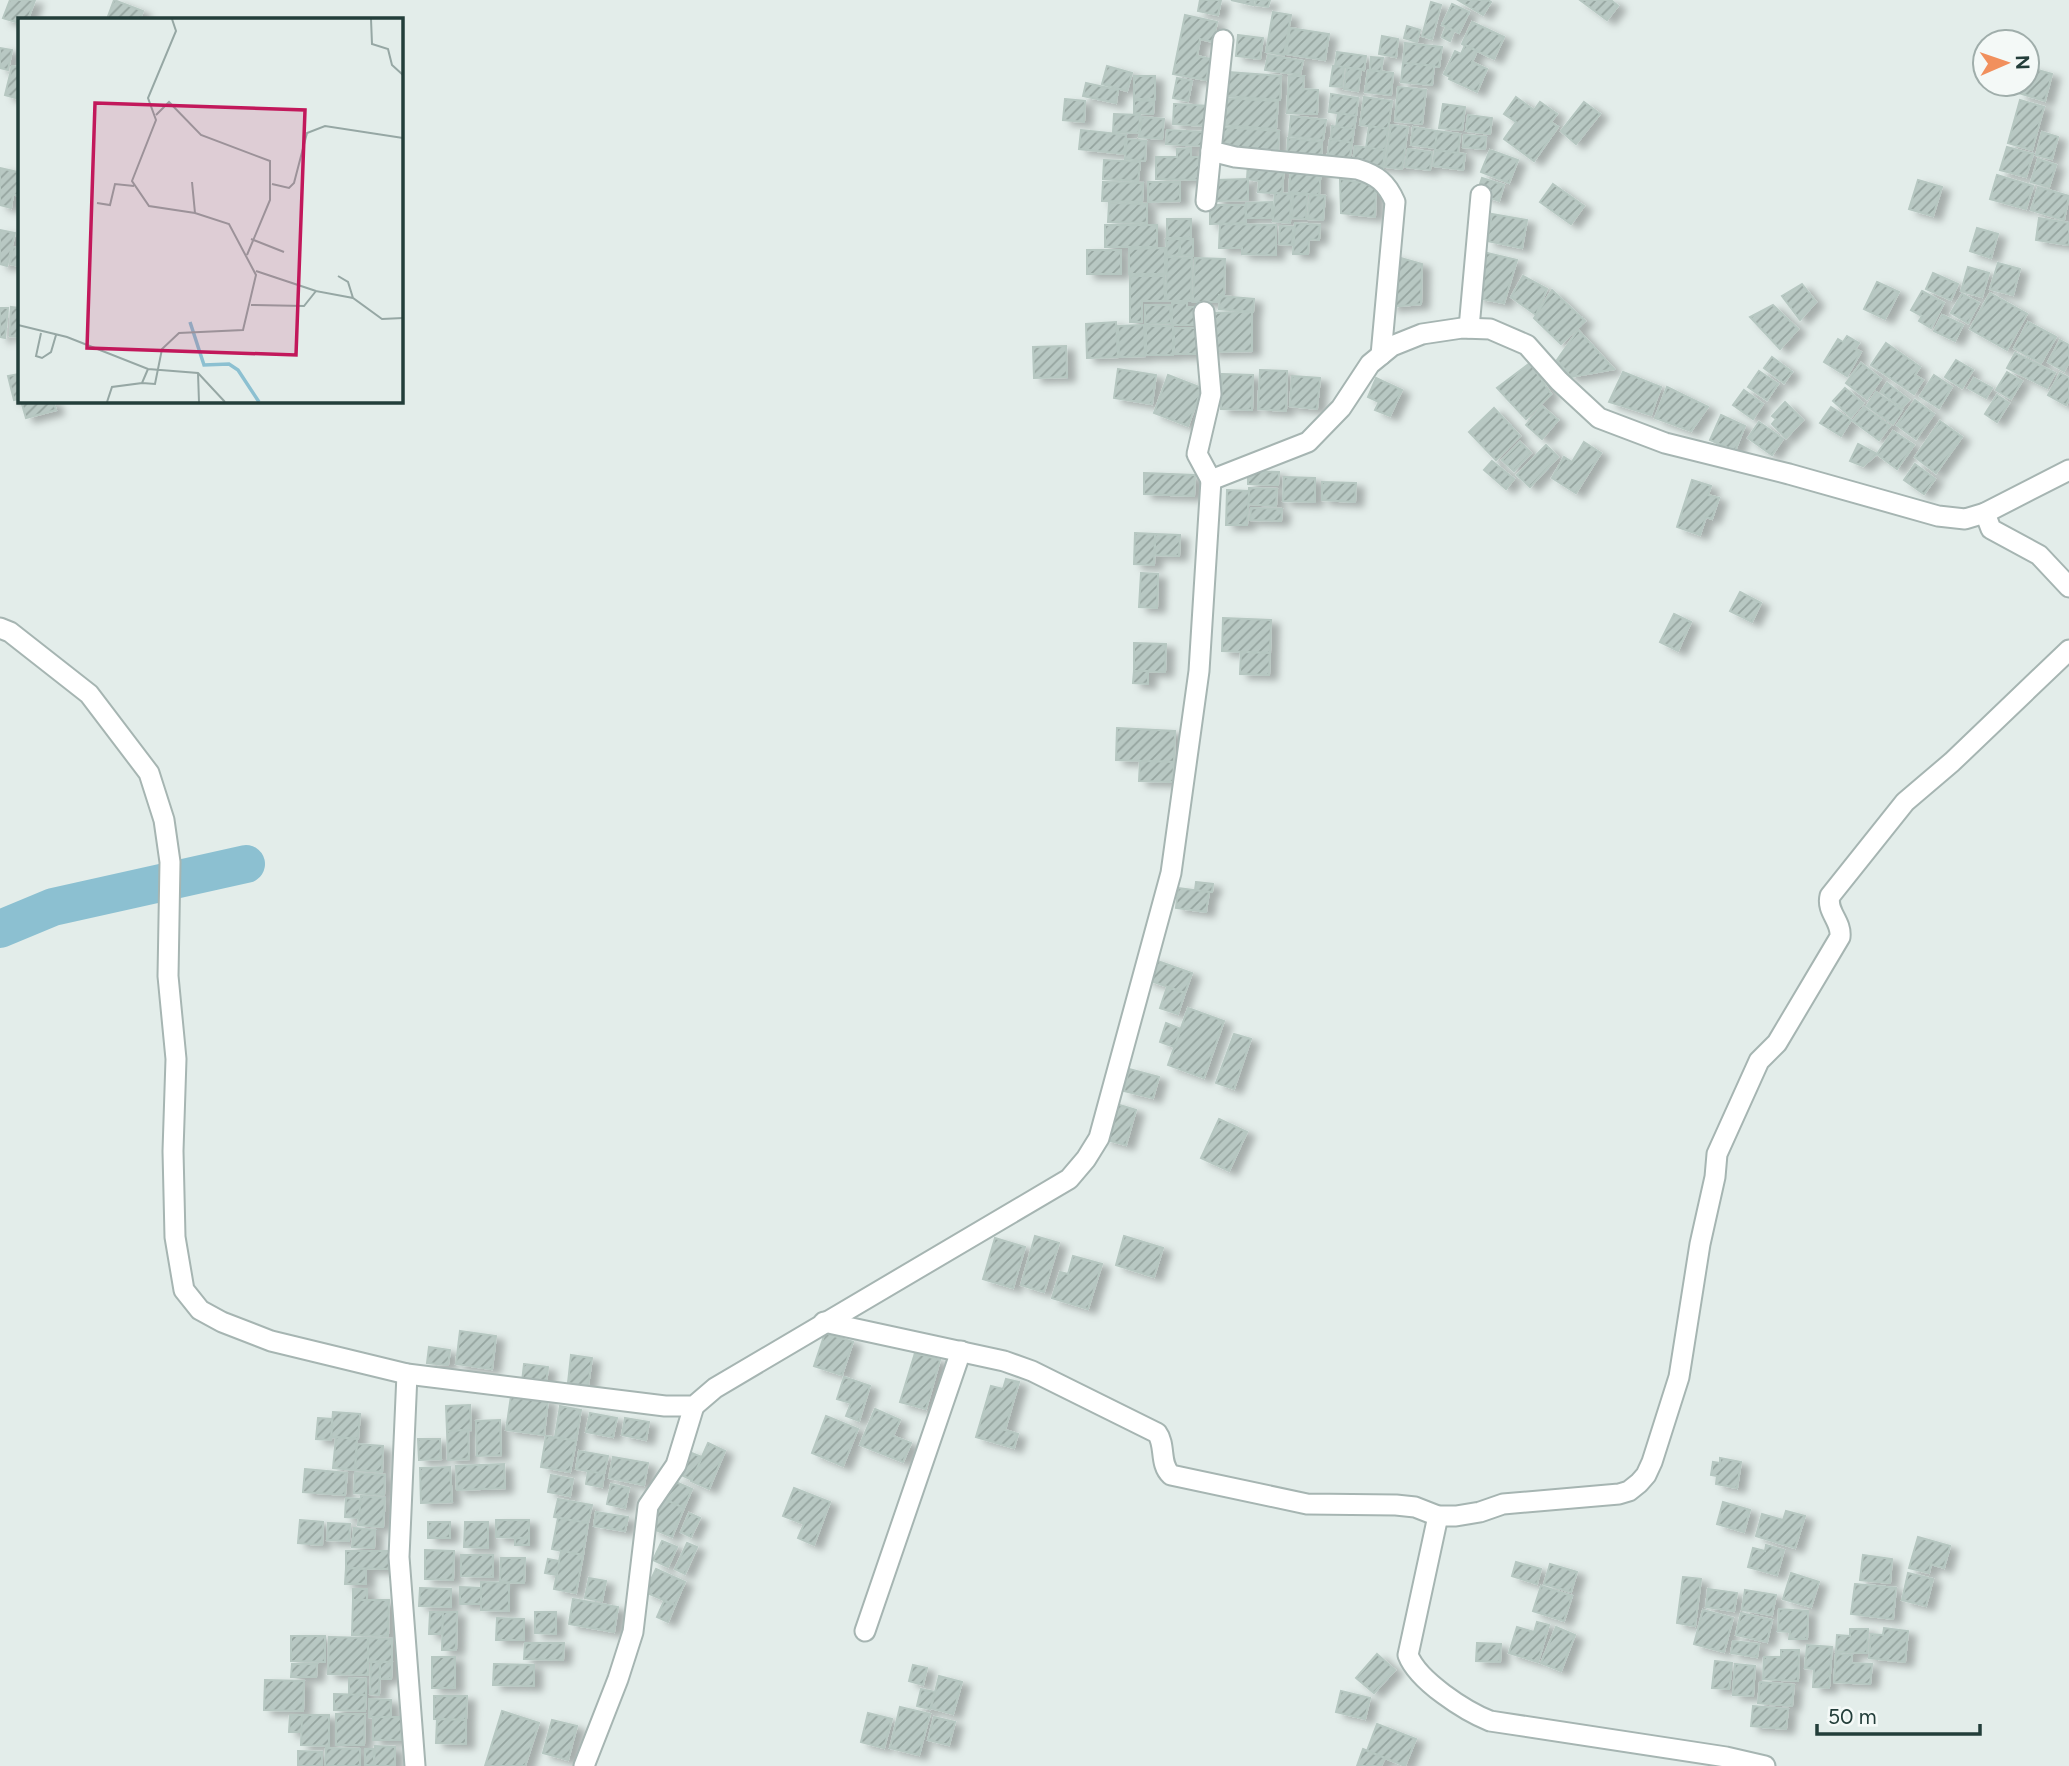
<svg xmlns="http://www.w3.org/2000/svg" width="2069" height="1766" font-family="Figtree,sans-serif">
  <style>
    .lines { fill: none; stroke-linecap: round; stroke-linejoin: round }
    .river { stroke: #8cc0d1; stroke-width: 38 }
    .building { fill: url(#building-hatch); stroke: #b6c7c1; stroke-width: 2; filter: url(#shadow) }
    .minor-casing { stroke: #a6b5b2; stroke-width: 23 }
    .minor { stroke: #fff; stroke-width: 19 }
    .inset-river { fill: none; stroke: #8cc0d1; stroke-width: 3.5 }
    .inset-road { fill: none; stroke: #96a7a4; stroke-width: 2 }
    .view { fill: #c2185b; fill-opacity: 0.15; stroke: #c2185b; stroke-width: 3.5 }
    .inset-edge { fill: none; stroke: #233e3a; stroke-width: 3.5 }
  </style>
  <defs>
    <pattern id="building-hatch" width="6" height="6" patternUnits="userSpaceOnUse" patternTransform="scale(1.75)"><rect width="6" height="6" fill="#b8c8c3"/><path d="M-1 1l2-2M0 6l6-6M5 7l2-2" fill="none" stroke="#95a49f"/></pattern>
    <filter id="shadow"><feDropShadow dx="8" dy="4.5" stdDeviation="3.5" flood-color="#0004"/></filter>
  </defs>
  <rect width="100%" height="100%" fill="#e3edea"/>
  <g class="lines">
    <path class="river" d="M 0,929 L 53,907 L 246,864"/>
  </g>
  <g class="building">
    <path d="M 10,0 L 35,0 L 28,19 L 19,19 L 19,23 L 3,18 Z"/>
    <path d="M 114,0 L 143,11 L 140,19 L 107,19 Z"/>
    <path d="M 1200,0 L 1221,0 L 1218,15 L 1198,11 Z"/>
    <path d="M 1231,0 L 1254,0 L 1253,5 Z"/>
    <path d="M 1256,0 L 1270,0 L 1268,7 L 1255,5 Z"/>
    <path d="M 1458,0 L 1488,0 L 1491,2 L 1483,15 Z"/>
    <path d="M 1580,0 L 1611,0 L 1618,6 L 1607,20 Z"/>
    <path d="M 1431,2 L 1441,5 L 1432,39 L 1422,36 Z"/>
    <path d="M 1452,4 L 1469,12 L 1459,33 L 1442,25 Z"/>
    <path d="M 1273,12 L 1291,15 L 1284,55 L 1266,52 Z"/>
    <path d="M 1185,15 L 1217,22 L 1213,42 L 1200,39 L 1197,56 L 1211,59 L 1206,80 L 1173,74 Z"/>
    <path d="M 1472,22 L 1504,37 L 1494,59 L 1462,44 Z"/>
    <path d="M 1407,26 L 1420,30 L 1417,42 L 1404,38 Z"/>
    <path d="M 1446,27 L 1454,31 L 1450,41 L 1442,37 Z"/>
    <path d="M 1290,28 L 1329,34 L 1325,60 L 1286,54 Z"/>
    <path d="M 1238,35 L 1263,38 L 1260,59 L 1236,56 Z"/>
    <path d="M 1382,36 L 1398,39 L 1396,57 L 1379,54 Z"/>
    <path d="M 1405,43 L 1442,47 L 1439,67 L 1403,63 Z"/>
    <path d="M 1465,45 L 1477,51 L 1472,62 L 1487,69 L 1477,92 L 1449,79 L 1450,77 L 1444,74 L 1455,51 L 1461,54 Z"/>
    <path d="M 0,48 L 12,50 L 8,70 L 0,68 Z"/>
    <path d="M 1337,52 L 1366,56 L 1364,70 L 1335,66 Z"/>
    <path d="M 1268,55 L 1303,61 L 1300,75 L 1265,70 Z"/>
    <path d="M 1371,57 L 1383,58 L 1381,72 L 1370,71 Z"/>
    <path d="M 1403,63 L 1434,66 L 1432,85 L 1401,82 Z"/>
    <path d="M 12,66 L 19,67 L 19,99 L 5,95 Z"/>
    <path d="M 1107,66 L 1132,73 L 1127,91 L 1102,84 Z"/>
    <path d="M 1333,66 L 1344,67 L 1342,87 L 1330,86 Z"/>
    <path d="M 2027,67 L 2052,74 L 2045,101 L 2019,93 L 2022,84 L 2027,84 Z"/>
    <path d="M 1347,68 L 1361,69 L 1358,91 L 1344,89 Z"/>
    <path d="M 1368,70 L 1393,73 L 1391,95 L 1365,92 Z"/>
    <path d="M 1228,72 L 1281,76 L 1280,100 L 1226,96 Z"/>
    <rect x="1134" y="76" width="21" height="23"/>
    <path d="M 1289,76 L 1304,76 L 1303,89 L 1318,90 L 1317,114 L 1287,113 Z"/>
    <path d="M 1177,78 L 1192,81 L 1188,101 L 1173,98 Z"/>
    <path d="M 1086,83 L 1118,90 L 1116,103 L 1083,96 Z"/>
    <path d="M 1398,87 L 1426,90 L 1422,124 L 1395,121 Z"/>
    <path d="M 1331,94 L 1358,98 L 1356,116 L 1329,112 Z"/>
    <path d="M 1364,97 L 1392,101 L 1388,129 L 1360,125 Z"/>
    <path d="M 1516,97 L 1534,110 L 1540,102 L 1557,114 L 1551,122 L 1558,127 L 1534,161 L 1504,139 L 1516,122 L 1504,114 Z"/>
    <path d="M 1222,98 L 1278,101 L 1276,129 L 1220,125 Z"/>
    <path d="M 1065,99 L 1085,101 L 1084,122 L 1063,120 Z"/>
    <path d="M 1134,100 L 1154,101 L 1153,114 L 1134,113 Z"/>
    <path d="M 2020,100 L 2044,107 L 2032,150 L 2008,143 Z"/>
    <path d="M 1584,102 L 1600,114 L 1576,144 L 1561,131 Z"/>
    <path d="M 1174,104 L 1210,106 L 1209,126 L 1173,124 Z"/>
    <path d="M 1443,104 L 1465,107 L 1462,130 L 1439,128 Z"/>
    <path d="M 1338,113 L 1356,116 L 1354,129 L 1336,127 Z"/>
    <path d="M 1114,114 L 1140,115 L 1139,133 L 1113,132 Z"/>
    <path d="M 1468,115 L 1492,118 L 1490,134 L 1466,131 Z"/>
    <path d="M 1291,116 L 1326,120 L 1323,140 L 1289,136 Z"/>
    <path d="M 1142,117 L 1164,119 L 1162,139 L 1139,137 Z"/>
    <path d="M 1391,125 L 1408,127 L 1402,169 L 1385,167 Z"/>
    <path d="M 1332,126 L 1354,129 L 1352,143 L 1331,139 Z"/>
    <path d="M 1369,126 L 1388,129 L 1385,150 L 1366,148 Z"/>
    <path d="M 1219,127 L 1279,131 L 1278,153 L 1218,149 Z"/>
    <path d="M 1413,127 L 1437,131 L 1435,148 L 1411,145 Z"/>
    <path d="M 1081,130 L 1126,135 L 1124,154 L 1079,149 Z"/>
    <path d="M 1167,130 L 1204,132 L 1204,146 L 1166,144 Z"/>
    <path d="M 1437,131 L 1460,134 L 1458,153 L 1435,150 Z"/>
    <path d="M 2042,132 L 2058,137 L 2052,159 L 2036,155 Z"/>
    <path d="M 1464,135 L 1486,137 L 1485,149 L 1463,147 Z"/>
    <path d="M 1288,138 L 1322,142 L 1321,159 L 1287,155 Z"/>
    <path d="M 1127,139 L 1146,141 L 1145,161 L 1125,159 Z"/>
    <path d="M 1330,139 L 1352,143 L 1349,163 L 1327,160 Z"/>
    <path d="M 1355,146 L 1385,150 L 1383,167 L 1353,162 Z"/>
    <path d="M 2007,147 L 2033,154 L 2026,177 L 2000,170 Z"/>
    <path d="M 1191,148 L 1191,157 L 1203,157 L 1203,180 L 1156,179 L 1156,157 L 1177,157 L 1177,149 Z"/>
    <path d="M 1408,149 L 1432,152 L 1430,170 L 1405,167 Z"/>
    <path d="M 1435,150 L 1465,154 L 1463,170 L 1433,166 Z"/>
    <path d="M 1490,150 L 1518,160 L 1509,183 L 1481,172 Z"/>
    <path d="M 2038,159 L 2056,165 L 2049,187 L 2031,182 Z"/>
    <path d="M 1104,160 L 1140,162 L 1138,181 L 1103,179 Z"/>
    <path d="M 1248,163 L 1284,166 L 1282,194 L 1258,192 L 1259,181 L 1247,179 Z"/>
    <path d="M 1291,164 L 1321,166 L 1319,195 L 1289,192 Z"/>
    <path d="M 0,168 L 18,172 L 16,181 L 19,181 L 19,196 L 13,194 L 11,208 L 0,205 Z"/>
    <path d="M 1997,175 L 2033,186 L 2026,209 L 1990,199 Z"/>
    <path d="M 1482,178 L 1504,185 L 1499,201 L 1477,193 Z"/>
    <path d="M 1248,179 L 1248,200 L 1216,201 L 1215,180 Z"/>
    <path d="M 1340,179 L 1376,185 L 1375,217 L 1341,213 Z"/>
    <path d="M 1918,180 L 1942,187 L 1933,216 L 1909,209 Z"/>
    <path d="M 1103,182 L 1143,183 L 1142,202 L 1102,201 Z"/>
    <path d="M 1148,182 L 1180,182 L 1180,201 L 1148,202 Z"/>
    <path d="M 1553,184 L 1584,206 L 1571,224 L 1540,202 Z"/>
    <path d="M 2038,187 L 2069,196 L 2064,220 L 2031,210 Z"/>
    <path d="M 1275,193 L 1291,194 L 1290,223 L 1273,221 Z"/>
    <path d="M 1293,194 L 1307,195 L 1306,219 L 1292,218 Z"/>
    <path d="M 1310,195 L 1325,196 L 1323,220 L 1308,219 Z"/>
    <path d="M 1272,202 L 1272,218 L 1246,218 L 1246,203 Z"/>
    <path d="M 1109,203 L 1147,204 L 1147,223 L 1108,222 Z"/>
    <path d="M 1210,205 L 1245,205 L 1246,223 L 1210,224 Z"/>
    <path d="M 1492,214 L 1527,220 L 1522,248 L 1487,241 Z"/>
    <path d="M 2039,218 L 2069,223 L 2069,245 L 2036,240 Z"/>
    <rect x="1167" y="219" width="24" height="19"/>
    <path d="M 1295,223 L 1320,225 L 1319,240 L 1309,239 L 1308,254 L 1293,254 Z"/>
    <path d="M 1220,224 L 1276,225 L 1276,255 L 1242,254 L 1242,248 L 1219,248 Z"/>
    <rect x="1105" y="225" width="52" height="22"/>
    <path d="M 1280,226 L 1293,227 L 1292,245 L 1279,244 Z"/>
    <path d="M 1977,228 L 1998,234 L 1991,258 L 1970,251 Z"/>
    <path d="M 0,230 L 15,233 L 7,266 L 0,264 Z"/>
    <path d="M 1166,239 L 1180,239 L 1179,255 L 1167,256 Z"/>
    <path d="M 1180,239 L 1193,239 L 1193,256 L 1180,255 Z"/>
    <path d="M 13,247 L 19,249 L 19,266 L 10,264 Z"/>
    <path d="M 1165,248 L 1165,274 L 1129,274 L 1129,249 Z"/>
    <rect x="1087" y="250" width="34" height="24"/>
    <path d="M 1483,252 L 1517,260 L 1504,303 L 1476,298 Z"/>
    <path d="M 1390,255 L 1422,264 L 1421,304 L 1390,307 Z"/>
    <path d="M 1167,257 L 1192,258 L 1191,301 L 1166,301 Z"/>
    <path d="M 1195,258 L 1225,259 L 1224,295 L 1219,295 L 1218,302 L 1193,302 Z"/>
    <path d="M 1998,263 L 2020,269 L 2013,295 L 1990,289 Z"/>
    <path d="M 1968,267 L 1989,273 L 1982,297 L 1961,291 Z"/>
    <path d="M 1933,273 L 1958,284 L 1951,300 L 1926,289 Z"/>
    <path d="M 1130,276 L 1164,276 L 1165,301 L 1142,301 L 1142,322 L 1130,322 Z"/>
    <path d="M 1523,276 L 1547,289 L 1536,315 L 1511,297 Z"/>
    <path d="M 1877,282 L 1899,292 L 1885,319 L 1864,309 Z"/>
    <path d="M 1802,284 L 1816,302 L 1800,320 L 1782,296 Z"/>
    <path d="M 1552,290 L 1585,321 L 1561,344 L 1534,318 Z"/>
    <path d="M 1922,291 L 1944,303 L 1931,328 L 1919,321 L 1922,316 L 1911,310 Z"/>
    <path d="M 1990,293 L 2027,314 L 2007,350 L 1970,329 Z"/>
    <path d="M 1962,294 L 1979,303 L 1968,323 L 1951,313 Z"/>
    <path d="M 1220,296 L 1254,299 L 1253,312 L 1219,309 Z"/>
    <path d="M 1172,303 L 1187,303 L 1187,307 L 1197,307 L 1197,325 L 1172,325 Z"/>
    <path d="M 1145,305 L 1170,305 L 1171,323 L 1145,324 Z"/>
    <path d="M 1773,305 L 1798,329 L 1780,349 L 1750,317 Z"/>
    <path d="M 11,307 L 19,308 L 19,337 L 10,336 Z"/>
    <path d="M 0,308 L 8,308 L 5,338 L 0,337 Z"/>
    <path d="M 1252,312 L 1252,351 L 1210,352 L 1209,313 Z"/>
    <path d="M 1942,315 L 1963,325 L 1955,341 L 1934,331 Z"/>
    <path d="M 1116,322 L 1118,357 L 1087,358 L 1086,324 Z"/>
    <path d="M 2028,322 L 2056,337 L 2041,363 L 2014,348 Z"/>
    <path d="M 1144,325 L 1145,356 L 1119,357 L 1118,326 Z"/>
    <rect x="1146" y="326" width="27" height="29"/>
    <rect x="1174" y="328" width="23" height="26"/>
    <path d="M 1578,330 L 1614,369 L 1571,377 L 1557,360 Z"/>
    <path d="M 1847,336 L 1859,343 L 1855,349 L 1861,352 L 1847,376 L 1824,362 L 1838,339 L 1843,342 Z"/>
    <path d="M 2060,340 L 2069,345 L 2069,362 L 2064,371 L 2048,362 Z"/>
    <path d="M 1886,343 L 1920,367 L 1915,375 L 1923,380 L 1914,394 L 1871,365 Z"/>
    <path d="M 1066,346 L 1067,377 L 1034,378 L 1033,347 Z"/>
    <path d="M 2015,353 L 2055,373 L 2047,388 L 2007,368 Z"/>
    <path d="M 1772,357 L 1792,372 L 1784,383 L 1764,368 Z"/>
    <path d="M 1956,360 L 1973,370 L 1962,388 L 1945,377 Z"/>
    <path d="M 1530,363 L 1551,394 L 1526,419 L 1497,388 Z"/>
    <path d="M 1861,363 L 1881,379 L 1867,399 L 1846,383 Z"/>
    <path d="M 1118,369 L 1156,375 L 1152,404 L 1114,398 Z"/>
    <path d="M 1260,370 L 1287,371 L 1286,411 L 1258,409 Z"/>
    <path d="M 1759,371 L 1778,384 L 1767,400 L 1748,387 Z"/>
    <path d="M 1623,372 L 1661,387 L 1651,415 L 1609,402 Z"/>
    <path d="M 2007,372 L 2022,381 L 2011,399 L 1996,390 Z"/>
    <path d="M 2060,373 L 2069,378 L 2069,399 L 2066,405 L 2048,395 Z"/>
    <path d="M 19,374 L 19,399 L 14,400 L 8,376 Z"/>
    <path d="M 1222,374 L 1253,375 L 1252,410 L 1221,409 Z"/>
    <path d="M 1168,375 L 1202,388 L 1188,426 L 1154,413 Z"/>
    <path d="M 1934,375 L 1952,387 L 1939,408 L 1920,396 Z"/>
    <path d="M 1292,376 L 1320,378 L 1317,409 L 1290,406 Z"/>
    <path d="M 1376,378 L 1402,390 L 1390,416 L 1375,410 L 1379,402 L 1368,397 Z"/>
    <path d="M 1974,378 L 1992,388 L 1986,398 L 1968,388 Z"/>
    <path d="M 1887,383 L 1909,400 L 1902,408 L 1881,392 Z"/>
    <path d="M 1667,387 L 1708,407 L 1691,431 L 1655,418 Z"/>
    <path d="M 1845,388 L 1863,403 L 1851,417 L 1833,401 Z"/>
    <path d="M 1744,390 L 1763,404 L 1753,419 L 1733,405 Z"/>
    <path d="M 1876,392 L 1902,410 L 1893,424 L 1867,406 Z"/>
    <path d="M 1997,395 L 2009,403 L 1997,422 L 1985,414 Z"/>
    <path d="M 1915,400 L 1934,414 L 1916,439 L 1897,425 Z"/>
    <path d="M 21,401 L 53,401 L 56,410 L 26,418 Z"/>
    <path d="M 1785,402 L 1803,420 L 1786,438 L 1772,424 L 1776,419 L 1772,416 Z"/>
    <path d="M 1542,406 L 1558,420 L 1542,439 L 1526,425 Z"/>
    <path d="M 1831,407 L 1851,420 L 1841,436 L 1820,423 Z"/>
    <path d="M 1864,407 L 1890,426 L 1879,440 L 1853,421 Z"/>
    <path d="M 1494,408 L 1520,436 L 1496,460 L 1469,432 Z"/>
    <path d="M 1721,415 L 1745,426 L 1735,451 L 1710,440 Z"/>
    <path d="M 1940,421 L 1962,437 L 1936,473 L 1915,457 Z"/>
    <path d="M 1759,422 L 1783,439 L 1772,455 L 1748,438 Z"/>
    <path d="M 1893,431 L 1914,445 L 1897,469 L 1877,454 Z"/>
    <path d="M 1520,442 L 1531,453 L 1514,471 L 1502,460 Z"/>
    <path d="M 1584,442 L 1601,453 L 1576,493 L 1552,478 L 1564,457 L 1572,462 Z"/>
    <path d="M 1858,444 L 1877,454 L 1863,466 L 1850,461 Z"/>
    <path d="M 1546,445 L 1558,457 L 1530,487 L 1517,475 Z"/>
    <path d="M 1492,461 L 1514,479 L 1506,489 L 1484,470 Z"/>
    <path d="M 1915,464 L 1935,479 L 1924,494 L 1904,480 Z"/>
    <path d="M 1248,471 L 1279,472 L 1278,485 L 1248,484 Z"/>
    <path d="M 1144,473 L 1195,475 L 1194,496 L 1144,494 Z"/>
    <path d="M 1284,477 L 1315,478 L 1315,502 L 1283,501 Z"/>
    <path d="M 1692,480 L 1711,486 L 1708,495 L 1719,498 L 1712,519 L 1706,517 L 1700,535 L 1677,527 Z"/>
    <path d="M 1322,482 L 1356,483 L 1355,502 L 1322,500 Z"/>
    <path d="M 1249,488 L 1277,489 L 1276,506 L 1248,504 Z"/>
    <path d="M 1227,490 L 1249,491 L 1247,525 L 1226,525 Z"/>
    <path d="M 1251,508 L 1282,509 L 1281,521 L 1250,520 Z"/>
    <path d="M 1135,533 L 1155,534 L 1154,565 L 1134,564 Z"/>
    <path d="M 1155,534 L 1180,535 L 1179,556 L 1155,555 Z"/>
    <path d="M 1141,573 L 1158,574 L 1157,608 L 1139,607 Z"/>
    <path d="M 1740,592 L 1761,603 L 1752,622 L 1730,611 Z"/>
    <path d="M 1674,614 L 1691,622 L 1678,651 L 1660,642 Z"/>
    <path d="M 1223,618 L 1271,620 L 1270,653 L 1222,651 Z"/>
    <path d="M 1134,643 L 1166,644 L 1165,672 L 1134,671 Z"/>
    <path d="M 1241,652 L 1270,653 L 1269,675 L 1240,674 Z"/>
    <path d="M 1134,671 L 1148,671 L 1148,684 L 1133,683 Z"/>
    <path d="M 1117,728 L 1175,731 L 1174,762 L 1116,760 Z"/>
    <path d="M 1140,761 L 1174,762 L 1173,782 L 1139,781 Z"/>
    <path d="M 1196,882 L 1213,884 L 1212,892 L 1195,890 Z"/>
    <path d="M 1178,888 L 1209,892 L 1206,912 L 1176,908 Z"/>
    <path d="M 1152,959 L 1192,973 L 1185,993 L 1145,979 Z"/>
    <path d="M 1167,987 L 1185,993 L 1178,1014 L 1160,1008 Z"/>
    <path d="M 1188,1008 L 1224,1021 L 1204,1078 L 1168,1065 Z"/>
    <path d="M 1166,1023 L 1181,1029 L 1174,1047 L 1160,1042 Z"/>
    <path d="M 1234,1034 L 1251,1039 L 1234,1089 L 1216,1083 Z"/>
    <path d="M 1129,1069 L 1159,1077 L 1153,1098 L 1124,1091 Z"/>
    <path d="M 1113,1103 L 1136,1110 L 1126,1145 L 1103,1139 Z"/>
    <path d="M 1219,1119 L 1247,1132 L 1229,1171 L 1201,1158 Z"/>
    <path d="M 1035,1236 L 1059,1243 L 1044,1292 L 1021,1285 Z"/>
    <path d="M 1124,1236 L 1163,1248 L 1154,1277 L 1116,1265 Z"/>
    <path d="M 995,1238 L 1025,1247 L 1013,1288 L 983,1279 Z"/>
    <path d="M 1073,1256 L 1102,1264 L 1088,1309 L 1052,1298 L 1060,1272 L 1068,1274 Z"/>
    <path d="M 460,1331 L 496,1336 L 492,1369 L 456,1364 Z"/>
    <path d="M 825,1333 L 853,1342 L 842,1375 L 814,1366 Z"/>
    <path d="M 429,1347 L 450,1350 L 448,1365 L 427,1363 Z"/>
    <path d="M 915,1353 L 940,1360 L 926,1409 L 900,1402 Z"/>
    <path d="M 571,1355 L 592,1358 L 588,1386 L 568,1383 Z"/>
    <path d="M 524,1364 L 548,1367 L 546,1385 L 522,1382 Z"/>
    <path d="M 844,1377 L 870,1386 L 859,1421 L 846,1416 L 851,1403 L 837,1399 Z"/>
    <path d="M 1006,1379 L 1019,1382 L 1005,1430 L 1018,1434 L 1014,1448 L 976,1437 L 991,1386 L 1003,1389 Z"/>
    <path d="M 511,1396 L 548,1400 L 544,1435 L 506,1430 Z"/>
    <path d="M 470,1405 L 471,1430 L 447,1431 L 446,1406 Z"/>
    <path d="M 560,1406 L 581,1410 L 576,1441 L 555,1437 Z"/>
    <path d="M 875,1409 L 900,1420 L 893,1436 L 911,1443 L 903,1462 L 860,1445 Z"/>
    <path d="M 333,1412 L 360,1414 L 358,1439 L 331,1437 Z"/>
    <path d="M 590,1413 L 617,1418 L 613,1437 L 586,1432 Z"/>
    <path d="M 826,1416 L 858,1429 L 843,1466 L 812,1453 Z"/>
    <path d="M 318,1418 L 332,1419 L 331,1440 L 316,1439 Z"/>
    <path d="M 625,1418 L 649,1422 L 646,1440 L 622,1435 Z"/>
    <path d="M 500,1420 L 501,1455 L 477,1456 L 476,1421 Z"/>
    <path d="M 468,1430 L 469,1459 L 448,1460 L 447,1431 Z"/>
    <path d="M 546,1436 L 576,1441 L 570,1472 L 541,1467 Z"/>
    <path d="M 336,1437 L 357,1439 L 355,1470 L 333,1468 Z"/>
    <path d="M 418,1439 L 440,1439 L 441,1459 L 419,1460 Z"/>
    <path d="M 708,1443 L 725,1451 L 709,1489 L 691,1481 Z"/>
    <path d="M 357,1444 L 383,1446 L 382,1472 L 355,1470 Z"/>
    <path d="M 579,1451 L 608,1456 L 604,1474 L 576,1469 Z"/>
    <path d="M 689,1452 L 702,1457 L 692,1480 L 679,1474 Z"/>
    <path d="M 613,1457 L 648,1463 L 644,1485 L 609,1478 Z"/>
    <path d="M 1720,1458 L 1741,1462 L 1737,1488 L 1716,1484 L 1717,1476 L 1711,1475 L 1713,1462 L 1720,1463 Z"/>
    <path d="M 504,1464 L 505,1488 L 457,1490 L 456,1466 Z"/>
    <path d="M 450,1467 L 452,1502 L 421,1503 L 420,1468 Z"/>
    <path d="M 305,1469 L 347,1473 L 345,1495 L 303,1492 Z"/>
    <path d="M 588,1471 L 604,1474 L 602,1487 L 586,1484 Z"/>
    <path d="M 355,1473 L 385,1475 L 384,1495 L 354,1493 Z"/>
    <path d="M 551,1475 L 573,1479 L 570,1496 L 548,1492 Z"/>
    <path d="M 671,1480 L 692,1489 L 684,1508 L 663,1499 Z"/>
    <path d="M 611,1484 L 629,1488 L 625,1508 L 607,1504 Z"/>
    <path d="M 794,1488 L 830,1502 L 814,1545 L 798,1538 L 804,1524 L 783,1516 Z"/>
    <path d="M 361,1496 L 385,1498 L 383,1527 L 358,1525 Z"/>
    <path d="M 346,1498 L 360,1499 L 359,1518 L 345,1517 Z"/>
    <path d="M 558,1499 L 592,1505 L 588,1523 L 554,1517 Z"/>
    <path d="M 664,1499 L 684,1508 L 672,1537 L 651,1528 Z"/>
    <path d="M 1723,1502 L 1750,1510 L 1744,1532 L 1717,1524 Z"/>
    <path d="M 1786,1511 L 1805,1516 L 1795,1548 L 1756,1536 L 1762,1514 L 1783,1520 Z"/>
    <path d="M 596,1512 L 628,1517 L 625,1531 L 594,1526 Z"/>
    <path d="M 689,1513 L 700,1518 L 691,1537 L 681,1532 Z"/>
    <path d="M 558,1518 L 588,1523 L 583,1555 L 552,1549 Z"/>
    <path d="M 300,1520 L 323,1522 L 322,1545 L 298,1543 Z"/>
    <path d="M 496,1520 L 529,1520 L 529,1538 L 496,1537 Z"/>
    <rect x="428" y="1522" width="22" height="16"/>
    <path d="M 465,1522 L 488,1522 L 488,1548 L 464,1547 Z"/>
    <path d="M 328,1523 L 350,1524 L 349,1541 L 327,1540 Z"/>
    <path d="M 354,1528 L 375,1530 L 374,1548 L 352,1547 Z"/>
    <path d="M 1918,1537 L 1950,1546 L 1944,1568 L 1931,1564 L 1929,1573 L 1909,1568 Z"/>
    <rect x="515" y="1538" width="14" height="7"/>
    <path d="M 662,1541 L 677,1547 L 668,1567 L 653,1560 Z"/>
    <path d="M 687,1543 L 697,1547 L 685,1574 L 675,1569 Z"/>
    <path d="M 1766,1545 L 1784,1550 L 1777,1575 L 1748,1567 L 1753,1548 L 1765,1551 Z"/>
    <path d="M 425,1550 L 454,1551 L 453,1580 L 425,1579 Z"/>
    <path d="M 346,1551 L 389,1551 L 389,1569 L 346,1568 Z"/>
    <path d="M 561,1551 L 583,1555 L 576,1593 L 554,1589 Z"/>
    <path d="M 461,1555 L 493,1555 L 493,1577 L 461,1576 Z"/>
    <path d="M 1863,1555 L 1892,1559 L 1890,1583 L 1860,1580 Z"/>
    <path d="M 501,1558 L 525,1558 L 524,1583 L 500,1582 Z"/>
    <path d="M 548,1559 L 559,1561 L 557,1575 L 545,1573 Z"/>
    <path d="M 1516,1562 L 1541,1569 L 1537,1584 L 1512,1576 Z"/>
    <path d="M 1550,1564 L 1577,1572 L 1571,1592 L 1544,1584 Z"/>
    <path d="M 346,1568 L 366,1569 L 366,1584 L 345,1584 Z"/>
    <path d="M 656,1569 L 685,1582 L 675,1605 L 645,1592 Z"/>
    <path d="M 1791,1573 L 1819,1582 L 1811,1607 L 1783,1599 Z"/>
    <path d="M 1908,1573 L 1933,1579 L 1926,1606 L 1902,1600 Z"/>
    <path d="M 1683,1577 L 1701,1579 L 1695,1626 L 1677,1623 Z"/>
    <path d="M 589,1578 L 606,1581 L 602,1601 L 585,1598 Z"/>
    <path d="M 481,1582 L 509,1583 L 509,1611 L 481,1610 Z"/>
    <path d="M 1855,1584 L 1896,1588 L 1893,1619 L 1851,1614 Z"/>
    <path d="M 1541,1586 L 1572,1596 L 1564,1621 L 1533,1611 Z"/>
    <path d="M 460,1587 L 481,1588 L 481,1604 L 460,1604 Z"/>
    <path d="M 420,1588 L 451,1589 L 451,1607 L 419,1606 Z"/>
    <rect x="353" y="1589" width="14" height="11"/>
    <path d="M 1708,1589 L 1737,1593 L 1734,1611 L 1706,1607 Z"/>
    <path d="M 1745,1590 L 1776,1595 L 1772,1615 L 1742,1610 Z"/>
    <path d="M 573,1599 L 618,1607 L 614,1632 L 569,1624 Z"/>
    <path d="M 353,1600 L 389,1600 L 388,1636 L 352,1635 Z"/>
    <path d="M 664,1601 L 675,1605 L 668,1622 L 657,1617 Z"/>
    <path d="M 1779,1609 L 1808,1611 L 1807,1639 L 1789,1639 L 1790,1632 L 1778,1631 Z"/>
    <path d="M 1703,1610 L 1733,1618 L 1724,1652 L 1694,1644 Z"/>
    <path d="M 430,1612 L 443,1612 L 442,1634 L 429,1634 Z"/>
    <path d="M 443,1612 L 457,1612 L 456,1650 L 442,1650 Z"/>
    <path d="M 535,1612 L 556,1612 L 556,1634 L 535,1633 Z"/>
    <path d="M 1741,1613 L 1772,1620 L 1767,1642 L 1736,1635 Z"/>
    <path d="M 497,1618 L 524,1619 L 524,1640 L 496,1640 Z"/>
    <path d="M 1537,1622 L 1549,1625 L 1538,1662 L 1509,1653 L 1517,1627 L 1534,1632 Z"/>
    <path d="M 1556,1627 L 1575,1635 L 1561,1671 L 1541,1663 Z"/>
    <path d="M 1884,1628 L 1908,1631 L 1905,1662 L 1869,1658 L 1871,1634 L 1883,1635 Z"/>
    <path d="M 1850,1629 L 1868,1629 L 1867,1653 L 1836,1652 L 1837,1635 L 1850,1636 Z"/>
    <path d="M 291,1636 L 325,1636 L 325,1662 L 291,1661 Z"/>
    <path d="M 329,1637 L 368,1638 L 368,1675 L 328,1674 Z"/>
    <path d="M 368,1638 L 392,1639 L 392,1662 L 368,1661 Z"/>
    <path d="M 1733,1641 L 1759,1644 L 1757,1657 L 1731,1653 Z"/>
    <path d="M 525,1643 L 564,1643 L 563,1660 L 524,1659 Z"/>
    <path d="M 1477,1643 L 1501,1644 L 1500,1662 L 1476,1661 Z"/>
    <path d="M 1807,1645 L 1832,1647 L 1829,1688 L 1813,1687 L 1814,1669 L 1805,1668 Z"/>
    <path d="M 1781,1650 L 1799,1650 L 1798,1681 L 1763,1679 L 1764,1657 L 1781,1657 Z"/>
    <path d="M 1377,1654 L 1395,1670 L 1374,1693 L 1356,1678 Z"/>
    <path d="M 1836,1654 L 1852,1655 L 1851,1663 L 1872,1664 L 1870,1684 L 1834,1682 Z"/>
    <rect x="432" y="1657" width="23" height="31"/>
    <path d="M 1715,1661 L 1732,1663 L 1729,1689 L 1712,1688 Z"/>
    <path d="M 371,1662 L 380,1662 L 379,1695 L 370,1694 Z"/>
    <path d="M 380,1662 L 392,1662 L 391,1679 L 380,1679 Z"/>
    <path d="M 292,1664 L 317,1664 L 316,1677 L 291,1677 Z"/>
    <path d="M 494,1664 L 534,1665 L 534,1686 L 493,1685 Z"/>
    <path d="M 1735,1664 L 1755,1666 L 1753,1696 L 1733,1695 Z"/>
    <path d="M 913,1665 L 927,1668 L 923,1685 L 909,1681 Z"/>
    <path d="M 939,1676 L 962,1682 L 953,1714 L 931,1708 Z"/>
    <path d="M 349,1678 L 366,1679 L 366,1695 L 349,1695 Z"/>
    <path d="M 265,1680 L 304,1681 L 303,1711 L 264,1710 Z"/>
    <path d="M 1760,1682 L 1794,1685 L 1792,1706 L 1758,1703 Z"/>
    <path d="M 921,1689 L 935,1692 L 930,1709 L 917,1706 Z"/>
    <path d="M 1341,1691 L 1370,1698 L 1365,1719 L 1336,1712 Z"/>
    <path d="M 334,1694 L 366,1695 L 365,1711 L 334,1710 Z"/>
    <path d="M 434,1696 L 467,1696 L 466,1720 L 434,1719 Z"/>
    <path d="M 369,1699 L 391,1700 L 391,1718 L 369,1717 Z"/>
    <path d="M 1753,1706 L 1788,1709 L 1786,1729 L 1751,1726 Z"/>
    <path d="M 900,1707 L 930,1714 L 919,1755 L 890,1748 Z"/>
    <path d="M 502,1711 L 539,1723 L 525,1766 L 485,1766 Z"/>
    <path d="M 868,1713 L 892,1719 L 884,1748 L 861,1742 Z"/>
    <path d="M 336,1714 L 365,1714 L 364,1745 L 336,1745 Z"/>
    <path d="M 290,1715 L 302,1715 L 302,1732 L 289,1732 Z"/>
    <path d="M 302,1715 L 329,1715 L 329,1746 L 301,1745 Z"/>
    <path d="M 373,1717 L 402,1717 L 401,1740 L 373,1740 Z"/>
    <path d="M 934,1717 L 955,1722 L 949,1745 L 928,1740 Z"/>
    <path d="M 437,1719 L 466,1720 L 466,1744 L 436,1743 Z"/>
    <path d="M 552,1720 L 577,1726 L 568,1760 L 543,1753 Z"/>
    <path d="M 1377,1724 L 1416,1739 L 1405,1766 L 1367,1751 Z"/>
    <path d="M 375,1746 L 395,1747 L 395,1766 L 374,1766 Z"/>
    <path d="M 326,1748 L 360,1749 L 360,1766 L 325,1766 Z"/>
    <rect x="365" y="1749" width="9" height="16"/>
    <path d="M 1363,1749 L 1385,1758 L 1381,1766 L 1357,1766 Z"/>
    <path d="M 298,1751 L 322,1752 L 322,1766 L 298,1766 Z"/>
  </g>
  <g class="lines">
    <g class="minor-casing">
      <g id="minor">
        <path d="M 1223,40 L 1211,151 L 1235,157 L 1357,169 C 1377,175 1387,183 1395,202 L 1381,355"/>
        <path d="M 1206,201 L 1211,151"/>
        <path d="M 1204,312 L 1211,394 L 1197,454 L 1211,480"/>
        <path d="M 1469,328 L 1481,195"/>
        <path d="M 1985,513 L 1991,529 L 2039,555 L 2069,587"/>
        <path d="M 0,628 L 10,632 L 89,694 L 149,773 L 164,820 L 170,862 L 168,976 L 176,1059 L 173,1151 L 175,1237 L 184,1290 L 200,1310 L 222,1322 L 271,1341 L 407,1374 L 665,1406 L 694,1406 L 715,1388 L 1069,1179 L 1086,1159 L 1099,1138 L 1171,873 L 1199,671 L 1211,480 L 1308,442 L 1341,408 L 1370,364 L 1392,346 L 1422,334 L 1462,328 L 1490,329 L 1527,345 L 1559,381 L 1599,418 L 1665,443 L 1789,474 L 1938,516 L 1965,519 L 1985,513 L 2069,470"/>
        <path d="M 824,1322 L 1004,1361 L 1032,1371 L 1157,1433 C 1166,1445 1159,1464 1171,1475 L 1307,1504 L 1396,1505 L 1415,1507 L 1438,1516 L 1456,1516 L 1480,1512 L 1503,1504 L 1619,1494 L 1629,1491 L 1639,1483 L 1646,1475 L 1652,1462 L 1679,1377 L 1700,1244 L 1715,1177 L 1717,1154 L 1759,1061 L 1777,1043 L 1840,937 C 1842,921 1826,912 1830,896 L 1905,802 L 1952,762 L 2069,650"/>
        <path d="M 407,1374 L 399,1557 L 415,1766"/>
        <path d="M 1438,1516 L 1408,1655 C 1418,1681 1465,1711 1490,1721 L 1726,1757 L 1765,1766"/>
        <path d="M 865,1631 L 961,1351"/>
        <path d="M 584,1766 L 618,1679 L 633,1632 L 648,1506 L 676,1465 L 694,1406"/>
      </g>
    </g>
    <use href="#minor" class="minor"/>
  </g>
  <g transform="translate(18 18)">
    <rect width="385" height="385" fill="#e3edea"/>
    <path class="inset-river" d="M 172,304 L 186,347 L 211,346 L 220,352 L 241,384"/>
    <path class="inset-road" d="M 353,1 L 354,26 L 370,31 L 374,47 L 385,57M 138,97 L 151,84 L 183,117 L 252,143 L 252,182 L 229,237M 174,164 L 177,195M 254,166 L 271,170 L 276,165 L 289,115 L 307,108 L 385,120M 79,185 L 92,187 L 97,166 L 116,168M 233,221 L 266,234M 238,253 L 298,273M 320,258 L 330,264 L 335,280M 233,287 L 286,288 L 298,273 L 335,280 L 364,301 L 385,300M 0,307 L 49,319 L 130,351 L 180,355 L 207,384M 23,315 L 18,338 L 24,340 L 33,334 L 38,317M 180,355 L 181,384M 124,365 L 137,366 L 144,331 L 161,315 L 225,312 L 238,257 L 211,206 L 177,195 L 131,188 L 114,163 L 138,102 L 130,80 L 158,13 L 154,1M 89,384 L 94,369 L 124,365 L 130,351"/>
    <path class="view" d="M 77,85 L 287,92 L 278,337 L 69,330 Z"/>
    <rect width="385" height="385" class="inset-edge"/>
  </g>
  <g transform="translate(2006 63) rotate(88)"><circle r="33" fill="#f4f9f7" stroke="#a0aeab" stroke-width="2"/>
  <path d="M0-5L12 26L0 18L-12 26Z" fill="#f1905d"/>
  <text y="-10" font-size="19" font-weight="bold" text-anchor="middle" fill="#233e3a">N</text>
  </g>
  <path d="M1817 1724v10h163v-10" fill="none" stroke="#233e3a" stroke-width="3.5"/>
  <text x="1828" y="1724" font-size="21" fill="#233e3a" stroke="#f4f9f7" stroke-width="5" paint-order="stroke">50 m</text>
</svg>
